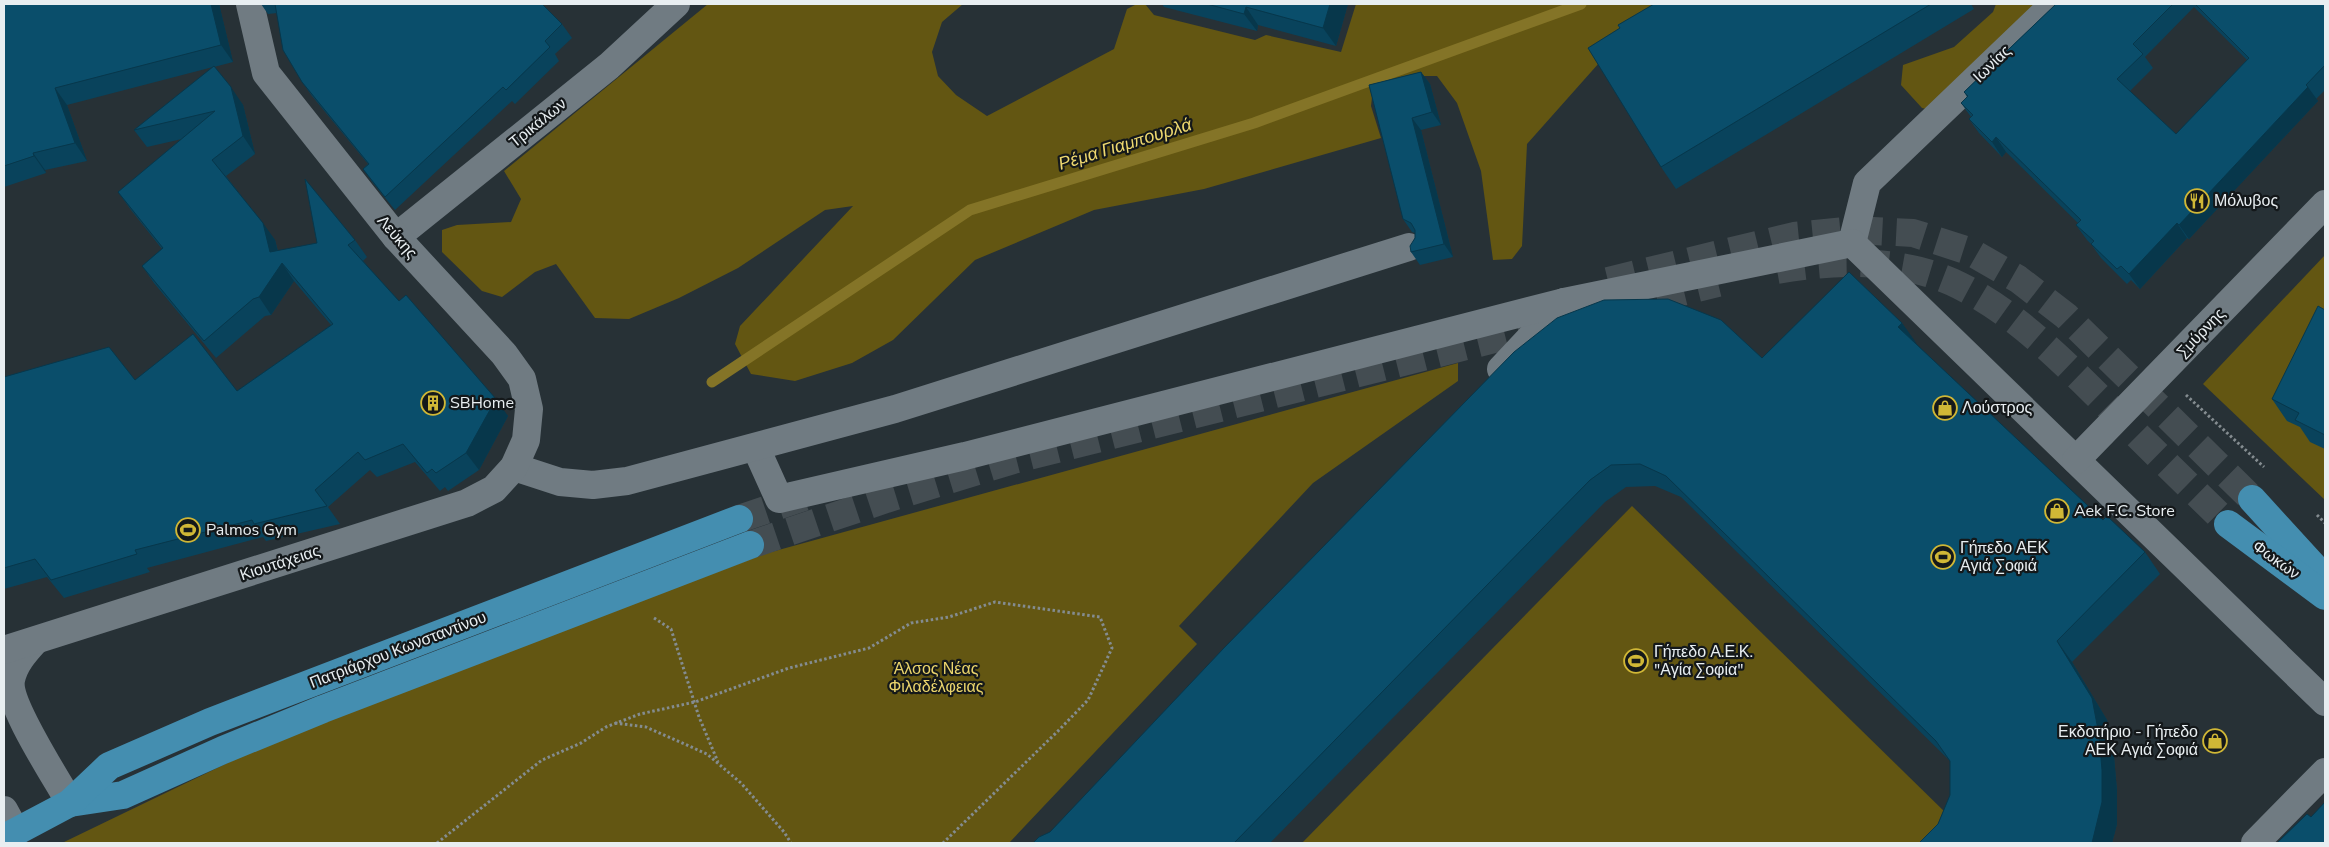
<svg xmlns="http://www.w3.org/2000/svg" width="2329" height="847" font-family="'Nunito Sans',sans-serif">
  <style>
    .green { fill: #635612 }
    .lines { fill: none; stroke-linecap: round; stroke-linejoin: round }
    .stream { stroke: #847427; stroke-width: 11 }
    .major-tunnel { stroke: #444d52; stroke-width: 28; stroke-dasharray: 28 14; stroke-linecap: butt }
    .path { stroke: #848c90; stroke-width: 3; stroke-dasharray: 2.5 2.5; stroke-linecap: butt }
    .minor { stroke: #707b82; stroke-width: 28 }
    .major { stroke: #448eb0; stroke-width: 28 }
    .wall { fill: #09435c; fill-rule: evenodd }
    .shaded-wall { fill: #07374b }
    .building { fill: #0a4e6b; stroke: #07374b }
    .labels { text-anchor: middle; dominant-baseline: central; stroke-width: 4.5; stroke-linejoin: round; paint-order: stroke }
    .street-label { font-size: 16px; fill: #e8eef1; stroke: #14181a }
    .poi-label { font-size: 16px; fill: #e8eef1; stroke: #14181a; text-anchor: start }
    .park-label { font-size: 16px; fill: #ebd56c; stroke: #14181a }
    .water-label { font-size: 18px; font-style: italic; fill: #eed86f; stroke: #14181a }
  </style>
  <rect width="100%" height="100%" fill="#273136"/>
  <g class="green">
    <path d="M 708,4 L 963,4 L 942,22 L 932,52 L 938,76 L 956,95 L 987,116 L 1114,49 L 1127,9 L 1137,4 L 1145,4 L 1154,15 L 1255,40 L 1266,35 L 1341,52 L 1356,4 L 1691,4 L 1599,63 L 1527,144 L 1522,246 L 1512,259 L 1493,260 L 1481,171 L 1457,103 L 1437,76 L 1409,76 L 1373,89 L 1371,106 L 1381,138 L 1204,189 L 1094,210 L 975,260 L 893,340 L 852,363 L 795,381 L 751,374 L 735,344 L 740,326 L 853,206 L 825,210 L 738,268 L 679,298 L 629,319 L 595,318 L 556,264 L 535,272 L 502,297 L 482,291 L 442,252 L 442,230 L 457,225 L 511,222 L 521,199 L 504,171 Z"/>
    <path d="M 1996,4 L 2045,4 L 1935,111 L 1922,108 L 1901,85 L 1903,65 L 1954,47 L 1993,12 Z"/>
    <path d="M 2325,255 L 2325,500 L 2203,384 Z"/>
    <path d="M 1458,363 L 1458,381 L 1313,483 L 1179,626 L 1197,644 L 1009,843 L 62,843 L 273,741 L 764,554 Z"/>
    <path d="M 1632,506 L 1949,816 L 1922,843 L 1302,843 Z"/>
  </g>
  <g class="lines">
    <path class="stream" d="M 712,382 L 970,210 L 1254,123 L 1581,4"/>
    <g class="major-tunnel">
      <path d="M 1777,270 C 1833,260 1898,258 1952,282 C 2013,310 2059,358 2106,404 C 2146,444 2187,484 2228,524"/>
      <path d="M 1608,281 L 1794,236 L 1855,230 L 1913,233 L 1969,251 L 2018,279 L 2066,316 L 2252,499"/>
      <path d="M 1616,308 L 1718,283"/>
      <path d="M 739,519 L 804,497"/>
      <path d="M 750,545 L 886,499 L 1013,460 L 1550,325"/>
    </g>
    <g class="path">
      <path d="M 2186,395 L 2264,467"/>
      <path d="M 2317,515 L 2325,523"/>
      <path d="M 654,618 L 671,629 L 699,717 L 718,762"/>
      <path d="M 615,723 L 646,727 L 707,754 L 741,783 L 784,832 L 791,843"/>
      <path d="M 437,843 L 542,760 L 581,743 L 606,727 L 640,714 L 695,702 L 789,668 L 869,648 L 911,623 L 949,617 L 995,602 L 1100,617 L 1112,648 L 1088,700 L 1060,729 L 943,843"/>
    </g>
    <g class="minor">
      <path d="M 396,237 L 609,66 L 676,4"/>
      <path d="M 1852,243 L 1867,183 L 2054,4"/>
      <path d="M 1501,369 L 1564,302"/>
      <path d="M 756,448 L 779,499 L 965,456 L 1564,302 L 1852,243 L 2325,702"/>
      <path d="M 2076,460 L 2325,204"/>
      <path d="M 514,467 L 560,482 L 593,485 L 627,481 L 895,409 L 1409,247"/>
      <path d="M 35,641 C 25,652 14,664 11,680 C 7,704 57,779 70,803"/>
      <path d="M 4,650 L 467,503 L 494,489 L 514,467 L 526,440 L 529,409 L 522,379 L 504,354 L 396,237 L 266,73 L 250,4"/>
      <path d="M 4,810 L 16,832"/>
      <path d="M 2255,843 L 2325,772"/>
    </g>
    <g class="major">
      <path d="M 2252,499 L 2325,579"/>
      <path d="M 2228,524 L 2325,596"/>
      <path d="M 70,803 L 123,795 L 223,750 L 323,709 L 750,545"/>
      <path d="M 4,838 L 70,803 L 109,766 L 210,722 L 739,519"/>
    </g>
  </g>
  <g class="wall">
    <path d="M 4,4 L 219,4 L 233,62 L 214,67 L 243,105 L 255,154 L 226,176 L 275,240 L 278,251 L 355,240 L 367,257 L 363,261 L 399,301 L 508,416 L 479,470 L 448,491 L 445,487 L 440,491 L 415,462 L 377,477 L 370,470 L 328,507 L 340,524 L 266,541 L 263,537 L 147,568 L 150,572 L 64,598 L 47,577 L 4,589 L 4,377 L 135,380 L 237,391 L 331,325 L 294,281 L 271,315 L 265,316 L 216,358 L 154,283 L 142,266 L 162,249 L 131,210 L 118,192 L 182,139 L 147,147 L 134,130 L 213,67 L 67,105 L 87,161 L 45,170 L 46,173 L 4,187 Z"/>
    <path d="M 261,4 L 542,4 L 562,24 L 572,38 L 555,54 L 559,61 L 515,104 L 512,101 L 395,210 L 373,183 L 363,169 L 368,164 L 312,96 L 302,82 L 277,13 L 268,14 Z"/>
    <path d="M 1162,4 L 1348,4 L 1336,46 L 1258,25 L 1257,31 L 1164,7 Z"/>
    <path d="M 1654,4 L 1971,4 L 1974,9 L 1676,189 L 1661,167 L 1620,28 Z"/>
    <path d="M 2056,4 L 2325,4 L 2325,90 L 2316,99 L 2318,101 L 2189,239 L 2187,238 L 2140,289 L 2131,280 L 2127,284 L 2101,258 L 2091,244 L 2087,240 L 2076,225 L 2078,223 L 2006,152 L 2002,157 L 1979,133 L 1969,119 L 1971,117 L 1961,103 L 1967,97 L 1964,92 ZM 2194,7 L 2247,60 L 2176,134 L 2130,91 L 2153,68 L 2145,57 Z"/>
    <path d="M 1421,72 L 1430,84 L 1441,125 L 1421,130 L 1453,257 L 1420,265 L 1411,252 L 1415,238 L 1415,233 L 1412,232 L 1403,219 L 1369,85 Z"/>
    <path d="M 2325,310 L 2325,449 L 2310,442 L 2300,427 L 2287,421 L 2272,399 Z"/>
    <path d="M 1902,323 L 1916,344 L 2103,520 L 2145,552 L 2160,574 L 2072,662 L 2107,720 L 2114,757 L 2117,791 L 2117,824 L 2112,843 L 1919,843 L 1938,824 L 1950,795 L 1950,761 L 1949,760 L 1681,497 L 1655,486 L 1626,487 L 1605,502 L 1270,843 L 1033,843 L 1762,358 Z"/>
  </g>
  <g class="shaded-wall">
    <path d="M 211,4 L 219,4 L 233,62 L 221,45 Z"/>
    <path d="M 1330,4 L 1348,4 L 1336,46 L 1323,28 Z"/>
    <path d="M 1246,7 L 1258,25 L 1257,31 L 1244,14 Z"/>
    <path d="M 1421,72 L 1430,84 L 1441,125 L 1432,112 Z"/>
    <path d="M 231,87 L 243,105 L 255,154 L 243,136 Z"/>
    <path d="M 2308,87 L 2318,101 L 2189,239 L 2179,225 Z"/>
    <path d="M 55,88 L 67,105 L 87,161 L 75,143 Z"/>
    <path d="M 1412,118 L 1421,130 L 1453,257 L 1444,244 Z"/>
    <path d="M 1996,137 L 2006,152 L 2002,157 L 1992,142 Z"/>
    <path d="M 33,153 L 45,170 L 46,173 L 34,156 Z"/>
    <path d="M 263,223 L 275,240 L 281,264 L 282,263 L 294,281 L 271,315 L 259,297 L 270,252 Z"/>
    <path d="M 2177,223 L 2187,238 L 2140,289 L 2129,274 Z"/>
    <path d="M 1902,323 L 1917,344 L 1898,327 Z"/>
    <path d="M 496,399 L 508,416 L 479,470 L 466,453 Z"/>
    <path d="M 2057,641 L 2072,662 L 2107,720 L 2114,757 L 2117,791 L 2117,824 L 2112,843 L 2092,843 Z"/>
  </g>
  <g class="building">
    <path d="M 4,4 L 211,4 L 221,45 L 55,88 L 75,143 L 33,153 L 34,156 L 4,166 Z"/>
    <path d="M 275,4 L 542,4 L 562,24 L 545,41 L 550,47 L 506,90 L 503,87 L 385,197 L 363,169 L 369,164 L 302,82 L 283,50 Z"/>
    <path d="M 1207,4 L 1330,4 L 1323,28 L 1246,7 L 1244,14 Z"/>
    <path d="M 1654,4 L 1931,4 L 1661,167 L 1588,48 L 1620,28 L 1618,25 Z"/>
    <path d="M 2056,4 L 2173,4 L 2133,44 L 2143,54 L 2117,79 L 2176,134 L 2249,58 L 2195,4 L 2325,4 L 2325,65 L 2306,85 L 2308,87 L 2179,225 L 2177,223 L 2129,274 L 2121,266 L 2117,269 L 2091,244 L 2094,241 L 2076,225 L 2081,220 L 1996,137 L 1992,142 L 1969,119 L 1973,115 L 1961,103 L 1968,96 L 1964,92 Z"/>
    <path d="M 214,66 L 231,87 L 243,136 L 212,160 L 263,223 L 270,252 L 317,243 L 305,179 L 355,240 L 348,245 L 399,301 L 406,295 L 496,399 L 466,453 L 436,473 L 432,469 L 427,473 L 403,444 L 365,460 L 358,452 L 315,490 L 327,506 L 254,524 L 252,520 L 135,550 L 137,554 L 51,580 L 35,559 L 4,568 L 4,377 L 109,347 L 135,380 L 193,334 L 237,391 L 333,324 L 282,263 L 259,297 L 253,299 L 204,341 L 142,266 L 163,248 L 118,192 L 215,111 L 134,130 Z"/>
    <path d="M 1421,72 L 1432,112 L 1412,118 L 1444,244 L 1411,252 L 1410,246 L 1415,238 L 1415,230 L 1411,223 L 1403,219 L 1369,85 Z"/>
    <path d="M 1849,272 L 1902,323 L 1898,327 L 2103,520 L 2107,516 L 2145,552 L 2057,641 L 2092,698 L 2099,735 L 2102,770 L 2102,802 L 2092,843 L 1919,843 L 1938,824 L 1950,795 L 1950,761 L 1936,741 L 1666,476 L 1640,464 L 1611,465 L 1590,480 L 1234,843 L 1033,843 L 1039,837 L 1050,832 L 1223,649 L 1514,352 L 1557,318 L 1604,300 L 1668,299 L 1721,320 L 1762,358 Z"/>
    <path d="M 2318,306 L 2325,310 L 2325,435 L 2295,420 L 2299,413 L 2272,399 Z"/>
    <path d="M 2325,802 L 2325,843 L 2277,843 L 2307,814 L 2311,817 Z"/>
  </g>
  <defs>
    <g id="restaurant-ring" transform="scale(1.25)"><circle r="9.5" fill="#14181a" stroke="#d0b736" stroke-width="1.5"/><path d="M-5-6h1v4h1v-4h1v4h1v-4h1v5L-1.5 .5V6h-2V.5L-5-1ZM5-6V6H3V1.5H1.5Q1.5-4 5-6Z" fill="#d0b736"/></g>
    <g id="building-ring" transform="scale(1.25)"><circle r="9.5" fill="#14181a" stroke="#d0b736" stroke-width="1.5"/><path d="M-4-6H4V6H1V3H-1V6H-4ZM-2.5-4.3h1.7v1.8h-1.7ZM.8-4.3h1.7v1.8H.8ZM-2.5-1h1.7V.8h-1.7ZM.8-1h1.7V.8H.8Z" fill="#d0b736"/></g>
    <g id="shop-ring" transform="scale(1.25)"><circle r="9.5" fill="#14181a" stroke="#d0b736" stroke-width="1.5"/><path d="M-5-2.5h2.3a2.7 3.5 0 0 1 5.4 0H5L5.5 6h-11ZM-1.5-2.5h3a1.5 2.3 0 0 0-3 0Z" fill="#d0b736"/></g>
    <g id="stadium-ring" transform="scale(1.25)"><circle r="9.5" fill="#14181a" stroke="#d0b736" stroke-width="1.5"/><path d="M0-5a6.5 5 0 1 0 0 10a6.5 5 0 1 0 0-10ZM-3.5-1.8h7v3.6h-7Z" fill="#d0b736"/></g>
  </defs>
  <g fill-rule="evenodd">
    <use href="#restaurant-ring" x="2197" y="201"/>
    <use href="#building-ring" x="433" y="403"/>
    <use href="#shop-ring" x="1945" y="408"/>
    <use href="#shop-ring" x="2057" y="511"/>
    <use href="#stadium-ring" x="188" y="530"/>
    <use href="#stadium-ring" x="1943" y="557"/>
    <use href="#stadium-ring" x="1636" y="661"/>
    <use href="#shop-ring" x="2215" y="741"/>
  </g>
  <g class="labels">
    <g class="street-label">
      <text transform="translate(1992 64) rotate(-44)">Ιωνίας</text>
      <text transform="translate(538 123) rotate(-39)">Τρικάλων</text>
      <text transform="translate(397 237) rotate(49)">Λεύκης</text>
      <text transform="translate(2201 333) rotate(-46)">Σμύρνης</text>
      <text transform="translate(2276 560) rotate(36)">Φωκών</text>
      <text transform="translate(280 563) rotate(-18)">Κιουτάχειας</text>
      <text transform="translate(398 650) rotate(-21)">Πατριάρχου Κωνσταντίνου</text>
    </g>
    <g class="poi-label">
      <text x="2214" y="201">Μόλυβος</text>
      <text x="450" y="403">SBHome</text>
      <text x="1962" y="408">Λούστρος</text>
      <text x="2074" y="511">Aek F.C. Store</text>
      <text x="206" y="530">Palmos Gym</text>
      <text x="1960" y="548">Γήπεδο ΑΕΚ<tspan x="1960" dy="18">Αγιά Σοφιά</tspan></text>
      <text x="1654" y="652">Γήπεδο Α.Ε.Κ.<tspan x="1654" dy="18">"Αγία Σοφία"</tspan></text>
      <text x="2198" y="732" text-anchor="end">Εκδοτήριο - Γήπεδο<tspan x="2198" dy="18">ΑΕΚ Αγιά Σοφιά</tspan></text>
    </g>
    <g class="park-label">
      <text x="936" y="669">Άλσος Νέας<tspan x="936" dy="18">Φιλαδέλφειας</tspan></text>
    </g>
    <g class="water-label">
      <text transform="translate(1125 144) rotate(-17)">Ρέμα Γιαμπουρλά</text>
    </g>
  </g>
  <rect width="2329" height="847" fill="none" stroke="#e8eef1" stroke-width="10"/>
</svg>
